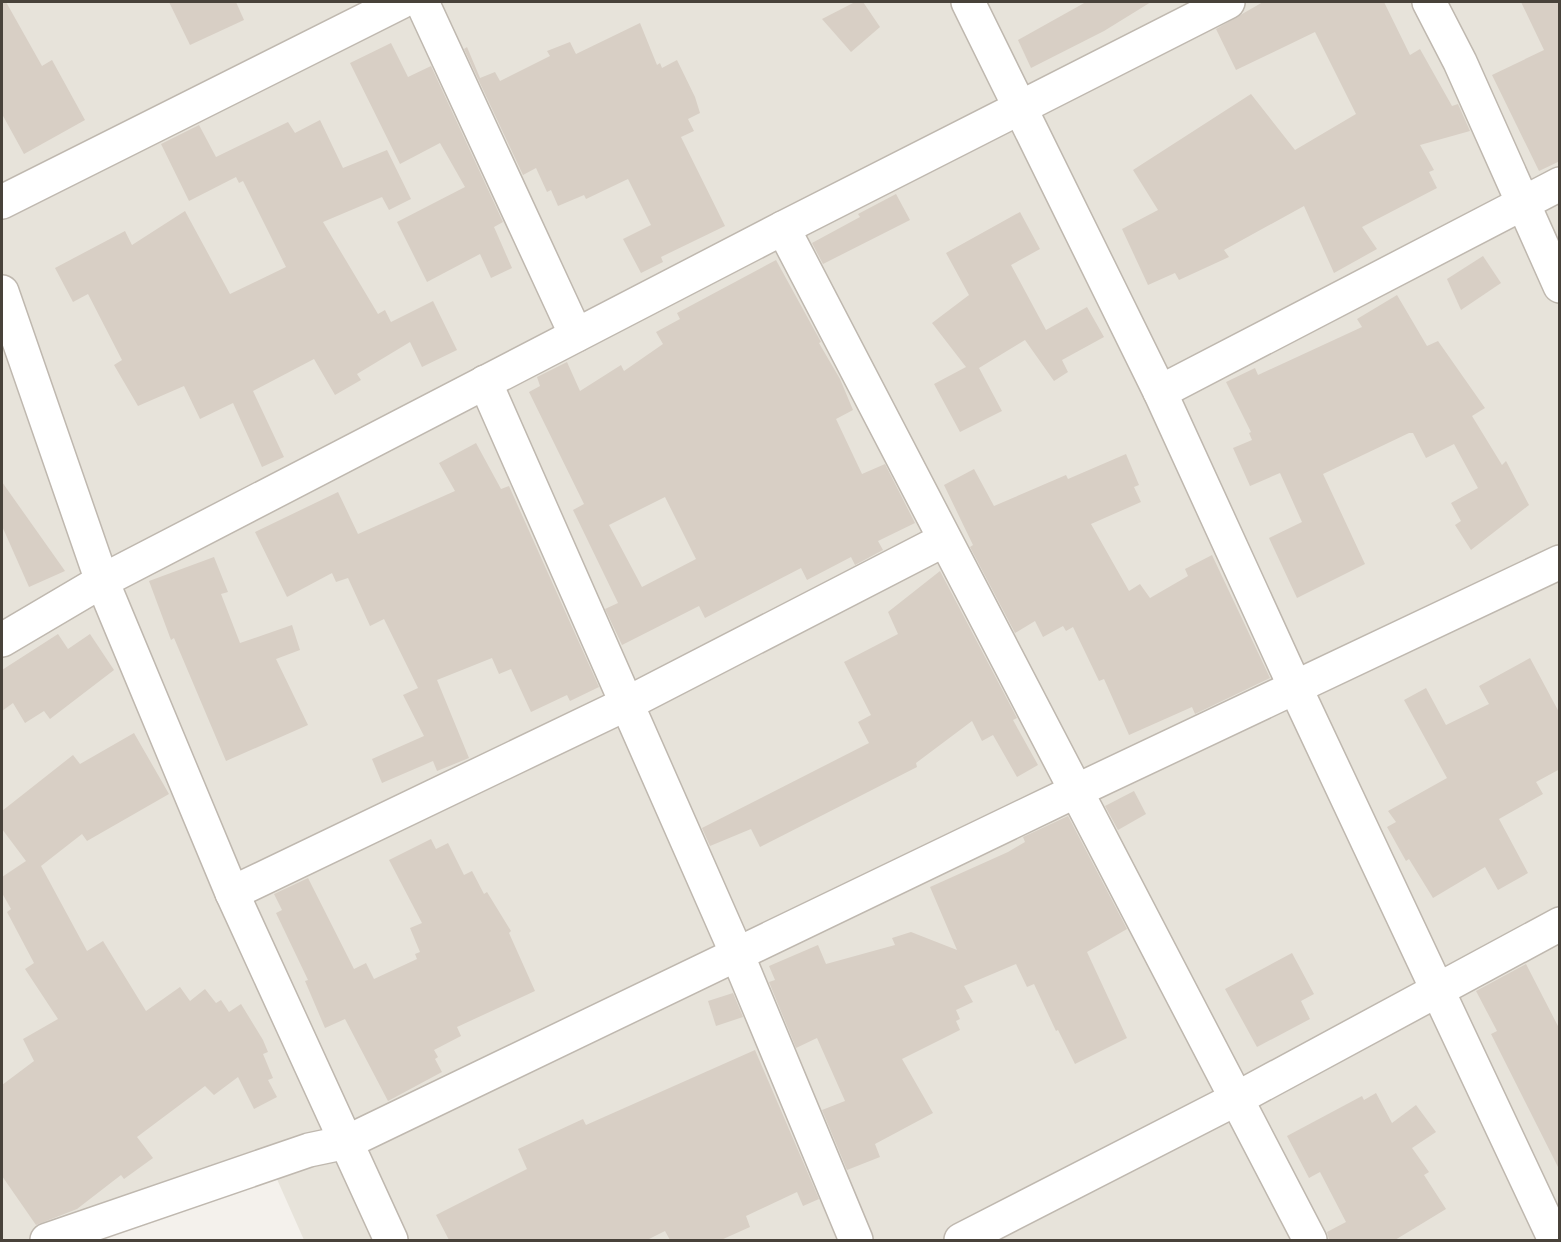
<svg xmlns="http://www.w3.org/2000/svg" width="1561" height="1242" font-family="'DM Sans',sans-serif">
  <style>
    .residential { fill: #e7e3da }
    .building { fill: #d8cfc5; fill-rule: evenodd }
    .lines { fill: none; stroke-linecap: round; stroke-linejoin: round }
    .minor-casing { stroke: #bfb8af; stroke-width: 36 }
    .minor { stroke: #fff; stroke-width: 33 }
  </style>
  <rect width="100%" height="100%" fill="#f4f1ec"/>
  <path class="residential" d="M 2,2 L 1559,2 L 1559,1240 L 304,1240 L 264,1150 L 93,1240 L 2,1240 Z"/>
  <g class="building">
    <path d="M 2,2 L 6,2 L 42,66 L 52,60 L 85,120 L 24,154 L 2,114 Z"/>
    <path d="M 169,2 L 236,2 L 244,20 L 190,45 Z"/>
    <path d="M 855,2 L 863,2 L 880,27 L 851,52 L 822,19 Z"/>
    <path d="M 1086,2 L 1151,2 L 1104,31 L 1031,68 L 1018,40 Z"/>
    <path d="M 1263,2 L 1384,2 L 1410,55 L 1420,49 L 1452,106 L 1458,104 L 1470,131 L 1420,145 L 1434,170 L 1429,172 L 1437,188 L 1362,227 L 1377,249 L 1334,273 L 1304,206 L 1224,250 L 1229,257 L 1179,280 L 1175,273 L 1148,285 L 1122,229 L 1158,210 L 1133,170 L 1251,94 L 1295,150 L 1356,114 L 1315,32 L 1236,70 L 1216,29 Z"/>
    <path d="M 1521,2 L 1560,2 L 1560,161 L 1539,171 L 1492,75 L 1544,50 Z"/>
    <path d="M 640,23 L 657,65 L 660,63 L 662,68 L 677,60 L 695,97 L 700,113 L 688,119 L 694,131 L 681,137 L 725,226 L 661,257 L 663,262 L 641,273 L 623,239 L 651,225 L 628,179 L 586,199 L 584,195 L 558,206 L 551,190 L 547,192 L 536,168 L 523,175 L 464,49 L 467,47 L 480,78 L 495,72 L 500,81 L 550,56 L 547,51 L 570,42 L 576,54 Z"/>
    <path d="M 391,43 L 408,77 L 431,66 L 503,222 L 494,227 L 512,268 L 491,278 L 480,254 L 427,282 L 397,222 L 465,187 L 440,143 L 400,164 L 350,63 Z"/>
    <path d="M 320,120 L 343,168 L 387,150 L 411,199 L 389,210 L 382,197 L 323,222 L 378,314 L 385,310 L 391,322 L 433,301 L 457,350 L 422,367 L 410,342 L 357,374 L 361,380 L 335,395 L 314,359 L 253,391 L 284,457 L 262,467 L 233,403 L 200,419 L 184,386 L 138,406 L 114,365 L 122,360 L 88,294 L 73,302 L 55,268 L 125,231 L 132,245 L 185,211 L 230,294 L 286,267 L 243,181 L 239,183 L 236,177 L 189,201 L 161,144 L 199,125 L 216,157 L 288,122 L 295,133 Z"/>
    <path d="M 896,194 L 910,220 L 823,264 L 812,243 L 860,217 L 858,214 Z"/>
    <path d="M 1020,212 L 1040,249 L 1011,265 L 1046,330 L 1087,307 L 1104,337 L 1062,360 L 1068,372 L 1054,381 L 1025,340 L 979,368 L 1002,411 L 960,432 L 934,384 L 966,367 L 932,323 L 969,295 L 946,253 Z"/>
    <path d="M 1483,256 L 1501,283 L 1461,310 L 1447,279 Z"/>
    <path d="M 776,260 L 821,342 L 819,343 L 840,379 L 853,410 L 836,419 L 862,474 L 885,464 L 915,523 L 878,541 L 883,550 L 855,565 L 851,557 L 807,580 L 801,568 L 705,618 L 699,606 L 622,645 L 605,609 L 618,603 L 573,510 L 584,504 L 529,392 L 540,386 L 537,377 L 567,362 L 580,391 L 621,365 L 624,371 L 663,344 L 656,332 L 680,319 L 677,313 ZM 665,497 L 696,559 L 642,587 L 609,525 Z"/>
    <path d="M 1397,295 L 1427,346 L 1438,341 L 1485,408 L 1472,416 L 1502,465 L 1506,461 L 1529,505 L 1471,550 L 1455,525 L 1461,521 L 1451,503 L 1478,488 L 1454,444 L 1426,458 L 1413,433 L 1409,433 L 1323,474 L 1365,564 L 1297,598 L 1269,538 L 1302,522 L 1280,473 L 1250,486 L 1233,448 L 1252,440 L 1249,433 L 1251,432 L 1226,382 L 1255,368 L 1258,375 L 1362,327 L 1357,319 Z"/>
    <path d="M 476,443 L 501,489 L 509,486 L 599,687 L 570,701 L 567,695 L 531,712 L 511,669 L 499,674 L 492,658 L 437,680 L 469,758 L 437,771 L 433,761 L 382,783 L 372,759 L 424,736 L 403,695 L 418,688 L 384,619 L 370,626 L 348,578 L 336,582 L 332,573 L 287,597 L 255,532 L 338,492 L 358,534 L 455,491 L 439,463 Z"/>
    <path d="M 1126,454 L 1139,485 L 1134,487 L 1141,502 L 1091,524 L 1129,591 L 1140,584 L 1150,598 L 1188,576 L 1185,569 L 1212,555 L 1270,678 L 1195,714 L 1192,707 L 1129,735 L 1104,679 L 1099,681 L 1073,627 L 1066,631 L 1063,626 L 1043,637 L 1035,621 L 1015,633 L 970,547 L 973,545 L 944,485 L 974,469 L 994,506 L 1066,475 L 1068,479 Z"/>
    <path d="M 2,482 L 65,571 L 29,587 L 2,526 Z"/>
    <path d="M 214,557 L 228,592 L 221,594 L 240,643 L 292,625 L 300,650 L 276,659 L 308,725 L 226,761 L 174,638 L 171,640 L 149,581 Z"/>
    <path d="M 940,571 L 1017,718 L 1013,720 L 1038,765 L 1017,777 L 993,735 L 982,741 L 972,721 L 916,763 L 917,767 L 760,847 L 751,829 L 710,846 L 702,828 L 869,743 L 858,722 L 871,715 L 844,662 L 898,634 L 888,612 Z"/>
    <path d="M 58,634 L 68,649 L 90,634 L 114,670 L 50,719 L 44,711 L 25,723 L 13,703 L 2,711 L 2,670 Z"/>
    <path d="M 1530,658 L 1560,714 L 1560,769 L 1536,782 L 1543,794 L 1499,819 L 1528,873 L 1498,890 L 1485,867 L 1433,898 L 1409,859 L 1406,861 L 1387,827 L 1396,822 L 1388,811 L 1447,778 L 1404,700 L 1426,688 L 1446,725 L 1489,704 L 1479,686 Z"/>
    <path d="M 134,733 L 169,794 L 87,841 L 82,834 L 41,866 L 87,951 L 103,941 L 146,1011 L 180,987 L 190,1001 L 205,989 L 216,1003 L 221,1000 L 229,1012 L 241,1004 L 263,1040 L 268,1052 L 263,1054 L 273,1078 L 268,1080 L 277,1097 L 254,1109 L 238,1077 L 214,1095 L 205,1086 L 137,1137 L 153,1158 L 124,1179 L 121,1175 L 77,1209 L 36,1225 L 2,1176 L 2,1085 L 34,1061 L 23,1039 L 58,1019 L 25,969 L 34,963 L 7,912 L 11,909 L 2,893 L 2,877 L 26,861 L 2,829 L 2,811 L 73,755 L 80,764 Z"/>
    <path d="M 1134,791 L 1146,814 L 1118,830 L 1105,806 Z"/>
    <path d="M 1068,816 L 1127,929 L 1087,952 L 1127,1038 L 1075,1064 L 1058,1030 L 1056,1031 L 1034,984 L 1027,987 L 1016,964 L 964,986 L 973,1002 L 956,1010 L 960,1019 L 956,1021 L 960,1030 L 902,1059 L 933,1113 L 875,1144 L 880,1157 L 847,1170 L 822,1110 L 845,1101 L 817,1038 L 796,1048 L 769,982 L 775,980 L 769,966 L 818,945 L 826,964 L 895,945 L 892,938 L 911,932 L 957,950 L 930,887 L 1008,852 L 1025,842 L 1023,837 Z"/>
    <path d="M 431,839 L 436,849 L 448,843 L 464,875 L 472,871 L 484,894 L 487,892 L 511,931 L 509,933 L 535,991 L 457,1027 L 461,1036 L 434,1050 L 438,1057 L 435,1059 L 442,1072 L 388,1101 L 345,1019 L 325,1028 L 305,981 L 308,980 L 276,913 L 282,910 L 274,894 L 308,878 L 354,969 L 366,963 L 374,979 L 417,959 L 415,954 L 420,952 L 410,928 L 422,923 L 389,860 Z"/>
    <path d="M 1292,953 L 1314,994 L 1301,1001 L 1310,1019 L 1257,1047 L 1225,989 Z"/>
    <path d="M 1526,964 L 1560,1030 L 1560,1171 L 1491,1034 L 1497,1031 L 1476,991 Z"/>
    <path d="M 733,993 L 743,1017 L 716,1026 L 708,1001 Z"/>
    <path d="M 755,1050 L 819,1199 L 803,1206 L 797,1192 L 746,1216 L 750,1227 L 721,1240 L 670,1240 L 665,1231 L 647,1240 L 449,1240 L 436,1215 L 527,1169 L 518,1149 L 583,1119 L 586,1125 Z"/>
    <path d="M 1376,1093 L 1392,1123 L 1416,1105 L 1436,1132 L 1412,1148 L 1429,1172 L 1424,1175 L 1446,1209 L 1395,1240 L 1329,1240 L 1327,1232 L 1346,1222 L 1320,1172 L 1309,1178 L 1287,1136 L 1362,1096 L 1364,1100 Z"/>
  </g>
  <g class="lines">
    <g class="minor-casing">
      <g id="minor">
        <path d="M 422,2 L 576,335"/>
        <path d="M 968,2 L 1160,392 L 1295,687 L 1555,1240"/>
        <path d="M 1429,2 L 1460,62 L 1560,286"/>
        <path d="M 2,202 L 401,2"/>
        <path d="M 783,228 L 1310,1240"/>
        <path d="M 2,292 L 102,581 L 232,893 L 391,1240"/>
        <path d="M 485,382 L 737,954 L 856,1240"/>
        <path d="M 1160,392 L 1560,184"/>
        <path d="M 2,640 L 102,581 L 783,228 L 1228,2"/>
        <path d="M 232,893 L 628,703 L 944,540"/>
        <path d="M 47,1240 L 309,1150 L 347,1142 L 1076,791 L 1560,562"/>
        <path d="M 961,1240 L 1236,1099 L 1560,924"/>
      </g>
    </g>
    <use href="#minor" class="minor"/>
  </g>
  <rect width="1561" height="1242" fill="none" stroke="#48423a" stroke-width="6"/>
</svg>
